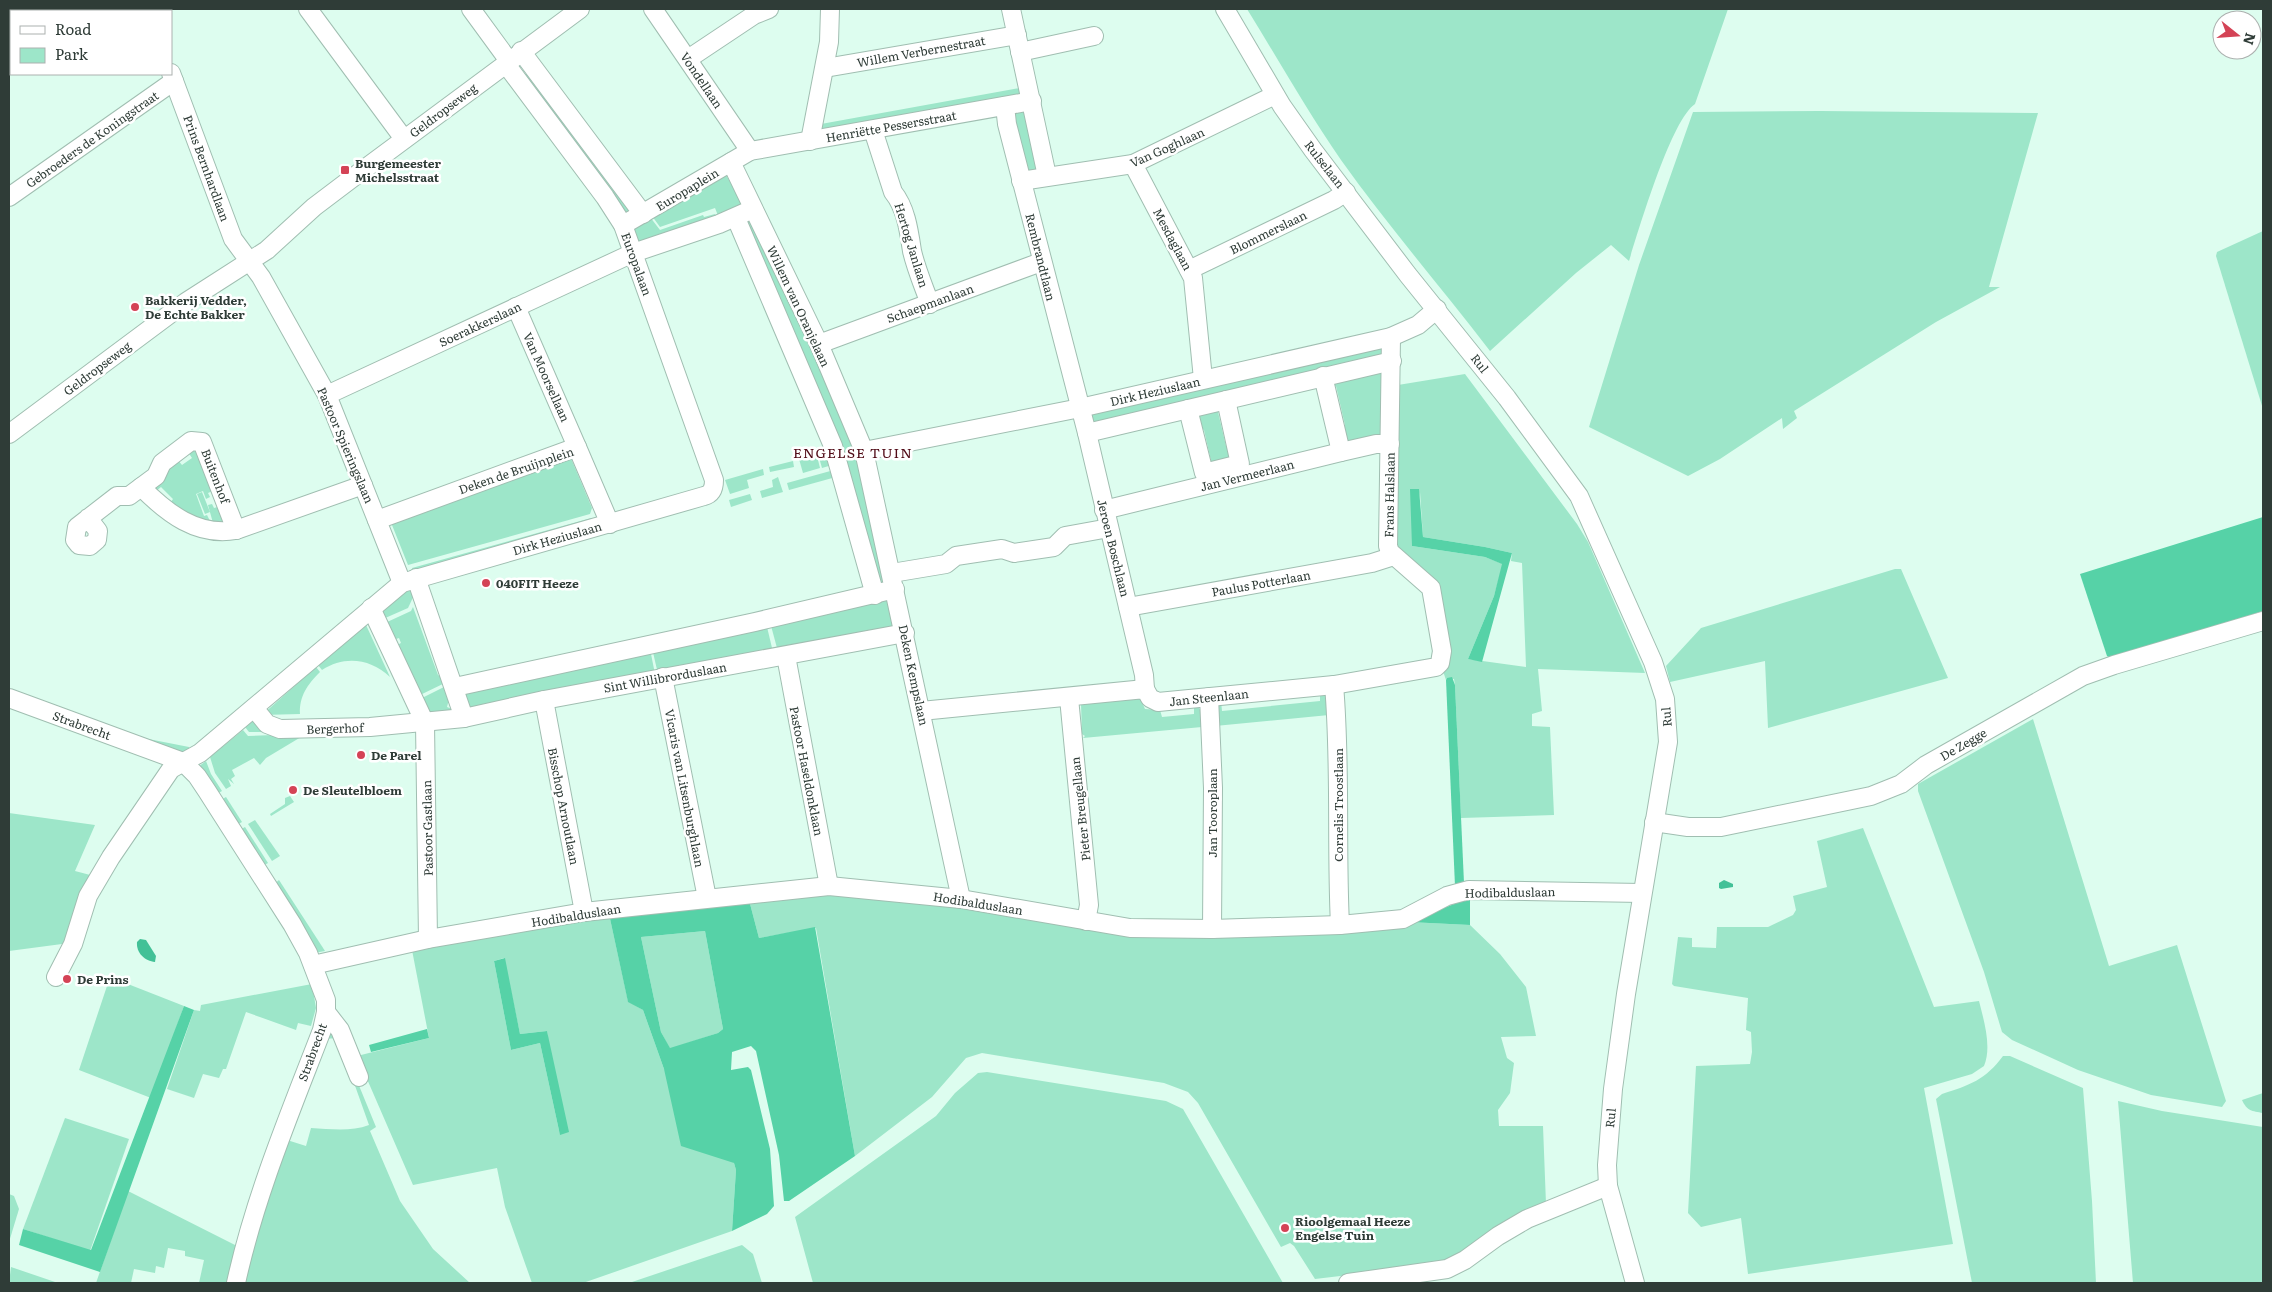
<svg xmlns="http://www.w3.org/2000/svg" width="2272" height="1292" font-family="Literata,serif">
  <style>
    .green { fill: #9de6c9; fill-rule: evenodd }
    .forest { fill: #56d2a7; fill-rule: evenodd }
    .water { fill: #42c197 }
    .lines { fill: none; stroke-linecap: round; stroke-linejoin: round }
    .minor-casing { stroke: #a0beb1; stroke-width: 20 }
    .minor { stroke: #fff; stroke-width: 18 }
    .poi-dot { fill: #d44356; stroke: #fff; stroke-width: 2 }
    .labels { text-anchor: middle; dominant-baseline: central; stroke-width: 5; stroke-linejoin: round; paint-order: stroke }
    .street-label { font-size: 12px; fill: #2f3c37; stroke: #fff }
    .poi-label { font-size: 12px; font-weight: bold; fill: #2f3c37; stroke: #fff; text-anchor: start }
    .neighbourhood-label { font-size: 14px; letter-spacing: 1px; fill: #510b17; stroke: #fff }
  </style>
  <rect width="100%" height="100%" fill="#ddfdef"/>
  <g class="green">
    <path d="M 1247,9 L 1728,9 L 1695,104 C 1671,120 1639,229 1629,261 L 1611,245 L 1576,273 L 1490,351 C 1441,287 1388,226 1341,160 C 1307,111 1278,59 1247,9 Z"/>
    <path d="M 531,70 L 634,208 L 628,217 L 522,77 Z"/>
    <path d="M 1020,88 L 1022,96 L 820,131 L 821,124 Z"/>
    <path d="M 1024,109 L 1040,170 L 1028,172 L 1012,115 L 1014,112 Z"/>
    <path d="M 1820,111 L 2038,113 L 1989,287 L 2000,287 L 1936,322 L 1794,411 L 1797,418 L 1783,429 L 1782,418 L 1720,459 L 1688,476 L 1589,427 L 1639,265 L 1693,112 Z"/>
    <path d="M 726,175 L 742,201 L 741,205 L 719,218 L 715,208 L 660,227 L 652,216 Z"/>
    <path d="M 715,214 L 716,219 L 640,245 L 631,233 L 632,229 L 650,217 L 660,230 L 703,215 L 704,217 Z"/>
    <path d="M 742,220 L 752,220 L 855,442 L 887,579 L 883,589 Z"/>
    <path d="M 2263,231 L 2263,409 L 2216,256 L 2217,252 Z"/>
    <path d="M 1383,347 L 1384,356 L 1097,427 L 1091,421 L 1091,414 Z"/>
    <path d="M 1381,372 L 1383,375 L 1382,433 L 1378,435 L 1347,442 L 1341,432 L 1345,425 L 1336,386 L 1332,390 L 1332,384 Z"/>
    <path d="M 1465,374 L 1577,524 L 1588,542 L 1645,673 L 1538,669 L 1542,711 L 1532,714 L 1532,726 L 1550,727 L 1554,815 L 1461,818 L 1455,685 L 1454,679 L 1447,678 L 1446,680 L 1443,671 L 1438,587 L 1433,578 L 1397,546 L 1394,513 L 1398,385 ZM 1420,492 L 1423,537 L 1485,547 L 1512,553 L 1511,561 L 1522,563 L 1526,667 L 1468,659 L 1494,596 L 1503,564 L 1485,557 L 1412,546 Z"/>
    <path d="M 1216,407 L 1225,415 L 1218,412 L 1226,446 L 1236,455 L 1217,468 L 1204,458 L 1211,461 L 1204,430 L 1194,423 L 1195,416 Z"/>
    <path d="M 201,448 L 215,490 L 208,493 L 210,497 L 206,499 L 203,491 L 196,494 L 204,516 L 207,515 L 211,523 L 169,505 L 173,499 L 161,487 L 155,492 L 152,483 L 177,459 L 182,465 L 192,458 L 188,452 Z"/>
    <path d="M 827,451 L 832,465 L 822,468 L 818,454 Z"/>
    <path d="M 814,455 L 817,456 L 820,468 L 803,473 L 799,459 Z"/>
    <path d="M 570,456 L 592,508 L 590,514 L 408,565 L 390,520 Z"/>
    <path d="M 793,461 L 794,467 L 770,472 L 769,467 Z"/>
    <path d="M 763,469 L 764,475 L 747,480 L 749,488 L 730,494 L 725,480 Z"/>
    <path d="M 834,470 L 836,477 L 789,490 L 787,483 Z"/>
    <path d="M 778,477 L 783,492 L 762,498 L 760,491 L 773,487 L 772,480 Z"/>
    <path d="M 202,492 L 210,512 L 205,514 L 197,494 Z"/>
    <path d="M 750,494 L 752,500 L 731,507 L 729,500 Z"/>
    <path d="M 212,504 L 214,508 L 221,506 L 225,508 L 224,527 L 213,523 L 208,505 Z"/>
    <path d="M 591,518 L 592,523 L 414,573 L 412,568 Z"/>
    <path d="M 1895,569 L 1901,569 L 1948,678 L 1768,728 L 1765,661 L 1670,682 L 1666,666 L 1701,628 Z"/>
    <path d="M 407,586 L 416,591 L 408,608 L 383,619 L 382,608 Z"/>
    <path d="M 889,599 L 894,627 L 777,648 L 770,622 Z"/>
    <path d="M 413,607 L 438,675 L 449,681 L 418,696 L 395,646 L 401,643 L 399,638 L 393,640 L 385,623 L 411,611 Z"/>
    <path d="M 366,625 L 390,677 C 371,659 345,655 322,670 L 318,665 Z"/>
    <path d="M 767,627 L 773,652 L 658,674 L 652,648 Z"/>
    <path d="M 650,649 L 655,674 L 469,708 L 462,693 Z"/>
    <path d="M 316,667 L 320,672 C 308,684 299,696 300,714 L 262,715 Z"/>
    <path d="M 450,684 L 454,704 L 448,703 L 447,707 L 452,709 L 449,712 L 430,712 L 422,698 Z"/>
    <path d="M 1320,691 L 1326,692 L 1329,715 L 1215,726 L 1214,710 L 1221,701 L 1222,711 L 1320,701 Z"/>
    <path d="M 1140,698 L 1145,709 L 1160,710 L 1162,717 L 1194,714 L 1194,707 L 1198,707 L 1201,711 L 1202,727 L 1083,738 L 1085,736 L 1082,734 L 1081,704 Z"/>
    <path d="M 2033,719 L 2109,966 L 2177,945 L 2226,1101 L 2222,1107 L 2151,1095 L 2078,1070 L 2012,1040 L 2002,1032 L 1984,972 L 1918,791 L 1918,784 Z"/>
    <path d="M 253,721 L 268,732 L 249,732 L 245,727 Z"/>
    <path d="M 243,730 L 248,736 L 300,734 L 301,737 L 266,758 L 260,765 L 254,758 L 232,770 L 235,776 L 231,779 L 234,784 L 228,779 L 231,786 L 226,789 L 215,773 L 210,757 Z"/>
    <path d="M 128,735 L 189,747 L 190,751 L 182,753 Z"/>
    <path d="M 206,761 L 211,774 L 222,791 L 215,795 L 198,767 Z"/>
    <path d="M 290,796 L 294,802 L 271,816 L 270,814 L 285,804 L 285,798 Z"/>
    <path d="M 226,797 L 242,822 L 235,826 L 219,801 Z"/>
    <path d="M 9,813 L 95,825 L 75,871 L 94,876 L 71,940 L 62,944 L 9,951 Z"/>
    <path d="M 255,820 L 280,856 L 272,861 L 248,824 Z"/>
    <path d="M 245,827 L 268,863 L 261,867 L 238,831 Z"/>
    <path d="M 1863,828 L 1934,1007 L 1979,1001 C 1984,1021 1992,1047 1984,1066 L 1972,1074 L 1924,1088 L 1953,1244 L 1748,1274 L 1741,1218 L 1701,1227 L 1688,1213 L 1696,1066 L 1750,1064 L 1752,1052 L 1751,1032 L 1746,1030 L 1748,998 L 1674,986 L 1672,984 L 1678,937 L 1692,938 L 1692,947 L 1716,948 L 1717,927 L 1768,927 L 1793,915 L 1796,910 L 1793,896 L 1827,887 L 1817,841 Z"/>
    <path d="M 279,880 L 325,951 L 314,953 L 273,885 Z"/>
    <path d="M 863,893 L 1072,923 L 1409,922 L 1470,925 L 1500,954 L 1526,987 L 1536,1036 L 1501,1037 L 1507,1058 L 1514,1063 L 1510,1093 L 1498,1110 L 1499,1126 L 1543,1126 L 1546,1204 L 1441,1264 L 1315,1279 L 1294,1246 L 1290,1243 L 1281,1247 L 1198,1103 L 1188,1092 L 1164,1083 L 982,1053 L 966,1058 L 932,1097 L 855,1156 L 816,928 L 759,938 L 749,900 Z"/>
    <path d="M 609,914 L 628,1001 L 643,1010 L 664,1069 L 734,1163 L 736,1170 L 732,1231 L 583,1283 L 532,1283 L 505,1207 L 497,1168 L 413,1185 L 357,1056 L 429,1038 L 412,950 ZM 504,958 L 520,1034 L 547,1031 L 560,1135 L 540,1043 L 511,1050 L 494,961 Z"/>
    <path d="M 705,931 L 723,1029 L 718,1033 L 670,1049 L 661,1032 L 641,937 Z"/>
    <path d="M 110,977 L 184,1006 L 151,1098 L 79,1070 Z"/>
    <path d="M 312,984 L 316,1008 L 311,1026 L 298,1023 L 296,1030 L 246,1012 L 226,1069 L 223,1069 L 219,1078 L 203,1074 L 194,1098 L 167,1089 L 194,1010 L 200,1011 L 201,1005 Z"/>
    <path d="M 324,1031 L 337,1032 L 376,1127 L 370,1131 L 400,1201 L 433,1249 L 470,1283 L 240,1283 L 287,1140 L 306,1146 L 311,1128 C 330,1129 351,1132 369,1125 L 338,1038 L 323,1039 Z"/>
    <path d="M 2003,1056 L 2010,1056 L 2083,1088 L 2092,1201 L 2096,1283 L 1972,1283 L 1936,1099 L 1942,1094 C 1970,1085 1985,1080 2003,1056 Z"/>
    <path d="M 987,1072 L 1166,1101 L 1183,1109 L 1194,1128 L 1283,1283 L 813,1283 L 795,1217 L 936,1116 L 955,1093 L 978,1073 Z"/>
    <path d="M 2263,1093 L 2263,1113 C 2252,1111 2247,1111 2242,1100 Z"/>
    <path d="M 2118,1101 L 2162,1111 L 2263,1127 L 2263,1283 L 2133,1283 Z"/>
    <path d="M 65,1118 L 129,1139 L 90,1251 L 23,1229 Z"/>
    <path d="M 128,1191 L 237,1246 L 228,1283 L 199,1283 L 204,1260 L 185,1256 L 185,1251 L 168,1248 L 164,1268 L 156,1266 L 155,1273 L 134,1269 L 131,1283 L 96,1283 Z"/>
    <path d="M 9,1194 L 14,1196 L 19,1209 L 9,1242 Z"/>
    <path d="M 742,1245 L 753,1254 L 762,1283 L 629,1283 Z"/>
    <path d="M 11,1267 L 58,1283 L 9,1283 Z"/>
  </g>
  <g class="forest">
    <path d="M 1410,489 L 1419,489 L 1423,537 L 1485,547 L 1512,553 L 1482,662 L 1468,659 L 1494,596 L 1502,564 L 1485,557 L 1412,546 Z"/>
    <path d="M 2263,517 L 2263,611 L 2112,659 L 2107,656 L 2080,574 Z"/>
    <path d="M 1452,677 L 1455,685 L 1464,883 L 1455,886 L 1446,680 L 1447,678 Z"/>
    <path d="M 1470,899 L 1470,925 L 1409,922 L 1464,900 Z"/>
    <path d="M 749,900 L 759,938 L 815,927 L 855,1156 L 789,1201 L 784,1201 L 779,1155 L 756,1051 L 751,1046 L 732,1052 L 731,1070 L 748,1067 L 751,1070 L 770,1149 L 774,1206 L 767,1214 L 732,1231 L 736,1170 L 734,1163 L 681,1146 L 664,1069 L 643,1010 L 628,1002 L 609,914 ZM 705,931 L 723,1029 L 718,1033 L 670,1048 L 661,1032 L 641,937 Z"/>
    <path d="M 505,958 L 520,1034 L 547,1031 L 569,1132 L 560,1135 L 540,1043 L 511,1050 L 494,961 Z"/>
    <path d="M 184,1006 L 194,1010 L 100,1272 L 19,1245 L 23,1229 L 91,1250 Z"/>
    <path d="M 427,1029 L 429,1038 L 371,1052 L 369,1045 Z"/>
  </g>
  <g class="water">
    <path d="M 1724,880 L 1733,884 L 1733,887 L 1721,889 L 1719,888 L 1719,883 Z"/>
    <path d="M 140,939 L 146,940 L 156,956 L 155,962 C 145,961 136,953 137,942 Z"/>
  </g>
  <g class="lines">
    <g class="minor-casing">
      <g id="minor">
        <path d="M 145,9 L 146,11"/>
        <path d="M 308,9 L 404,139"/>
        <path d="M 471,9 L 509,61"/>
        <path d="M 653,9 L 750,151"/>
        <path d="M 1011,9 L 1047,176"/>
        <path d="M 1225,9 L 1282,106 L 1313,150 L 1408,275 L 1507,398 L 1579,496 L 1653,662 L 1665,699 L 1668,742 L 1626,994 L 1613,1089 L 1607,1165 L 1608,1186 L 1635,1283"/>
        <path d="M 521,51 L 643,214"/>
        <path d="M 1020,52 L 1094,36"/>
        <path d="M 688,59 L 754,15 L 769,9"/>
        <path d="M 825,68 L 1017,35"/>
        <path d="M 171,73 L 233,239 L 261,277 L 327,395 L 402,583"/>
        <path d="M 1005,106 L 1007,124 L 1087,433 L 1144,675 L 1145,689"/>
        <path d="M 873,130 L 893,192 C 906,208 909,231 912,251 C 916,269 924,287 930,304"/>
        <path d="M 810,141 L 829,42 L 830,9"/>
        <path d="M 731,162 L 819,344 L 864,451 L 961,899"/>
        <path d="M 1133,164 L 1193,278 L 1203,379"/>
        <path d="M 1021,181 L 1133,164 L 1275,95"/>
        <path d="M 9,197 L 174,81"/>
        <path d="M 736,218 L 833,446 L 875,595"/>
        <path d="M 623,225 L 750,151 L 1032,101"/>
        <path d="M 1189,270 L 1334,200 L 1346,192"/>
        <path d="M 516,307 L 577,447"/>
        <path d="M 819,344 L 1041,262"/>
        <path d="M 1323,376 L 1341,452"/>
        <path d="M 327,395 L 633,253 L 719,224 L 753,209"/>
        <path d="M 1188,409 L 1204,473 L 1240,464 L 1226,400"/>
        <path d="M 1087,433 L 1392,361"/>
        <path d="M 9,434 L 186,302 L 267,250 L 314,207 L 351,179 L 580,9"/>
        <path d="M 864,451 L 1080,408 L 1391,337 L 1418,325 L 1437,309"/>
        <path d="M 141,487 C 167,513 197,537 236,530 L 363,485"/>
        <path d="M 1104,510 L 1341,452 L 1376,444 L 1390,444"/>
        <path d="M 88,518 L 98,531 L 97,540 L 90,546 L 79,545 L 75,540 L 77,527 L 117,496 L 129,496 L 156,476 L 162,463 L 191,441 L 202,442 L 236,530"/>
        <path d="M 377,520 L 577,447 L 610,524"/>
        <path d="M 892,573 L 946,564 L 956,556 L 1002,549 L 1014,553 L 1054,547 L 1065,536 L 1109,528"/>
        <path d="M 416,578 L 464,718"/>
        <path d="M 1128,607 L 1372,563 L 1394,556"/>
        <path d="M 371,608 L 425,723 L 428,939"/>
        <path d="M 786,656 L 829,886"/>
        <path d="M 663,677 L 707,898"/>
        <path d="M 1334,685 C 1341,765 1336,844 1340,925"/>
        <path d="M 455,687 L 755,622 L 895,589"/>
        <path d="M 1209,697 L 1213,788 L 1212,929"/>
        <path d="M 9,698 L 183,762 L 197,776 L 207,791 L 292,924 L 308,953 L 326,1000 L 326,1012 L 322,1030 C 290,1113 255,1196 236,1283"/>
        <path d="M 1069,698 L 1089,905 L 1086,921"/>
        <path d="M 544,700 L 584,912"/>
        <path d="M 254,708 L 267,724 L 280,729 L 370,727 L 464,718 L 544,700 L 905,633"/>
        <path d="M 921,711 L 1145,689 L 1150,698 L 1158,702 L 1334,685 L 1436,667 L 1440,663 L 1442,651 L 1431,588 L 1390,552 L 1388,546 L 1391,337"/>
        <path d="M 1654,822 L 1688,827 L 1721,827 L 1871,796 L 1901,784 L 1926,765 L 2083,676 L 2114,665 L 2263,621"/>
        <path d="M 313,965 L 428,939 L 584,912 L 829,886 L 961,899 L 1130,928 L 1212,929 L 1340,925 L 1403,919 L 1447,896 L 1469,890 L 1642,893"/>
        <path d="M 56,977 L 73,944 L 88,896 L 111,857 L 171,769 L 200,753 L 402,583 L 704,496 C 712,494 714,488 714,480 L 623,225 L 605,197 L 505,63"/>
        <path d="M 326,1012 L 340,1030 L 359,1077"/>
        <path d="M 1348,1283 L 1447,1269 L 1465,1260 L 1498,1236 L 1527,1219 L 1608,1186"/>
      </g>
    </g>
    <use href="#minor" class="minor"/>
  </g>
  <g class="poi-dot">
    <rect x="340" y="165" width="10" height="10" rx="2.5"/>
    <circle cx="135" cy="307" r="5"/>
    <circle cx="486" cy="583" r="5"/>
    <circle cx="361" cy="755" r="5"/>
    <circle cx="293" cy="790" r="5"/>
    <circle cx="67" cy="979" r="5"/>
    <circle cx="1285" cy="1228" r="5"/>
  </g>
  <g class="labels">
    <g class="street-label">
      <text transform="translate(921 51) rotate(-10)">Willem Verbernestraat</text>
      <text transform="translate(702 80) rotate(56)">Vondellaan</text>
      <text transform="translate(443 110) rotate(-37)">Geldropseweg</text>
      <text transform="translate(891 126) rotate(-10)">Henriëtte Pessersstraat</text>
      <text transform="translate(92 139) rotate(-35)">Gebroeders de Koningstraat</text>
      <text transform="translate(1167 147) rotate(-24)">Van Goghlaan</text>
      <text transform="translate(1325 164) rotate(52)">Rulselaan</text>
      <text transform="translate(207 168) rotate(70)">Prins Bernhardlaan</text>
      <text transform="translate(687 189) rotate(-31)">Europaplein</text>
      <text transform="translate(1268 232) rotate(-26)">Blommerslaan</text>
      <text transform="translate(1173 239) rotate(62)">Mesdaglaan</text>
      <text transform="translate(912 245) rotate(73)">Hertog Janlaan</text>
      <text transform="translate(1041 257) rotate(76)">Rembrandtlaan</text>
      <text transform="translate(637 264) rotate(70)">Europalaan</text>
      <text transform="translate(930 303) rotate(-20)">Schaepmanlaan</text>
      <text transform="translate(799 306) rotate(65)">Willem van Oranjelaan</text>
      <text transform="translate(480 324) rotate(-25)">Soerakkerslaan</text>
      <text transform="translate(1480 363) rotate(52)">Rul</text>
      <text transform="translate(97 368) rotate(-37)">Geldropseweg</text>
      <text transform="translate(547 377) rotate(66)">Van Moorsellaan</text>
      <text transform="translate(1155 391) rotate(-13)">Dirk Heziuslaan</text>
      <text transform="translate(346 445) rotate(67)">Pastoor Spieringslaan</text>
      <text transform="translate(516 470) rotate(-19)">Deken de Bruijnplein</text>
      <text transform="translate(1247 475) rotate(-14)">Jan Vermeerlaan</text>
      <text transform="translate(216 476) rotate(69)">Buitenhof</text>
      <text transform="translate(1389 495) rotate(-89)">Frans Halslaan</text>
      <text transform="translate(557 538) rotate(-16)">Dirk Heziuslaan</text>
      <text transform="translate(1114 548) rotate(76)">Jeroen Boschlaan</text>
      <text transform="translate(1261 583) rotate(-10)">Paulus Potterlaan</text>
      <text transform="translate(914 675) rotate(78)">Deken Kempslaan</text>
      <text transform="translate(665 677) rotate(-10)">Sint Willibrorduslaan</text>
      <text transform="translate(1209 697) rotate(-6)">Jan Steenlaan</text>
      <text transform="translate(1666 717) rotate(-94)">Rul</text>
      <text transform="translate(82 725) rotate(20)">Strabrecht</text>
      <text transform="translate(335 728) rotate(-2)">Bergerhof</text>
      <text transform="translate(1963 744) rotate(-30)">De Zegge</text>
      <text transform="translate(807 771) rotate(79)">Pastoor Haseldonklaan</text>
      <text transform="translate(685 788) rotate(79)">Vicaris van Litsenburghlaan</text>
      <text transform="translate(1338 805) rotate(-90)">Cornelis Troostlaan</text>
      <text transform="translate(564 806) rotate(79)">Bisschop Arnoutlaan</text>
      <text transform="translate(1080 809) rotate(-96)">Pieter Breugellaan</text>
      <text transform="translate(1212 813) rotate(-90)">Jan Tooroplaan</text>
      <text transform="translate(427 828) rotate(-91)">Pastoor Gastlaan</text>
      <text transform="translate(1510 892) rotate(-1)">Hodibalduslaan</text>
      <text transform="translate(978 903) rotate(9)">Hodibalduslaan</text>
      <text transform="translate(576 915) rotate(-9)">Hodibalduslaan</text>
      <text transform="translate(312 1052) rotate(-70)">Strabrecht</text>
      <text transform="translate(1610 1118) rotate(-85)">Rul</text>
    </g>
    <g class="poi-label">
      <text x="355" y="163">Burgemeester<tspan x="355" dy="14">Michelsstraat</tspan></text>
      <text x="145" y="300">Bakkerij Vedder,<tspan x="145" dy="14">De Echte Bakker</tspan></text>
      <text x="496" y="583">040FIT Heeze</text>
      <text x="371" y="755">De Parel</text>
      <text x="303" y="790">De Sleutelbloem</text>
      <text x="77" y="979">De Prins</text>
      <text x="1295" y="1221">Rioolgemaal Heeze<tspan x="1295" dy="14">Engelse Tuin</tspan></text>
    </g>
    <g class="neighbourhood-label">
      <text x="853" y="452">ENGELSE TUIN</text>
    </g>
  </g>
  <rect width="2272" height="1292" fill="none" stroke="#2f3c37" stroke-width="20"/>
  <rect x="10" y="10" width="162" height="65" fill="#ffffff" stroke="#acb1af"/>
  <rect x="20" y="26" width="25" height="8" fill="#ffffff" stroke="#acb1af"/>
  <text x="55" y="35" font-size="15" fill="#2f3c37">Road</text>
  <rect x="20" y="48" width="25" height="15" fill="#9de6c9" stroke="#acb1af"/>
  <text x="55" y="60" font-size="15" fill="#2f3c37">Park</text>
  <g transform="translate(2237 35) rotate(107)"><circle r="24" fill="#ffffff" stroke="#acb1af"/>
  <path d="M0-4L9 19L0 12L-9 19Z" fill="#d44356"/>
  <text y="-8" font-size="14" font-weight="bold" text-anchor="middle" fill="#2f3c37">N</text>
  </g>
</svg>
